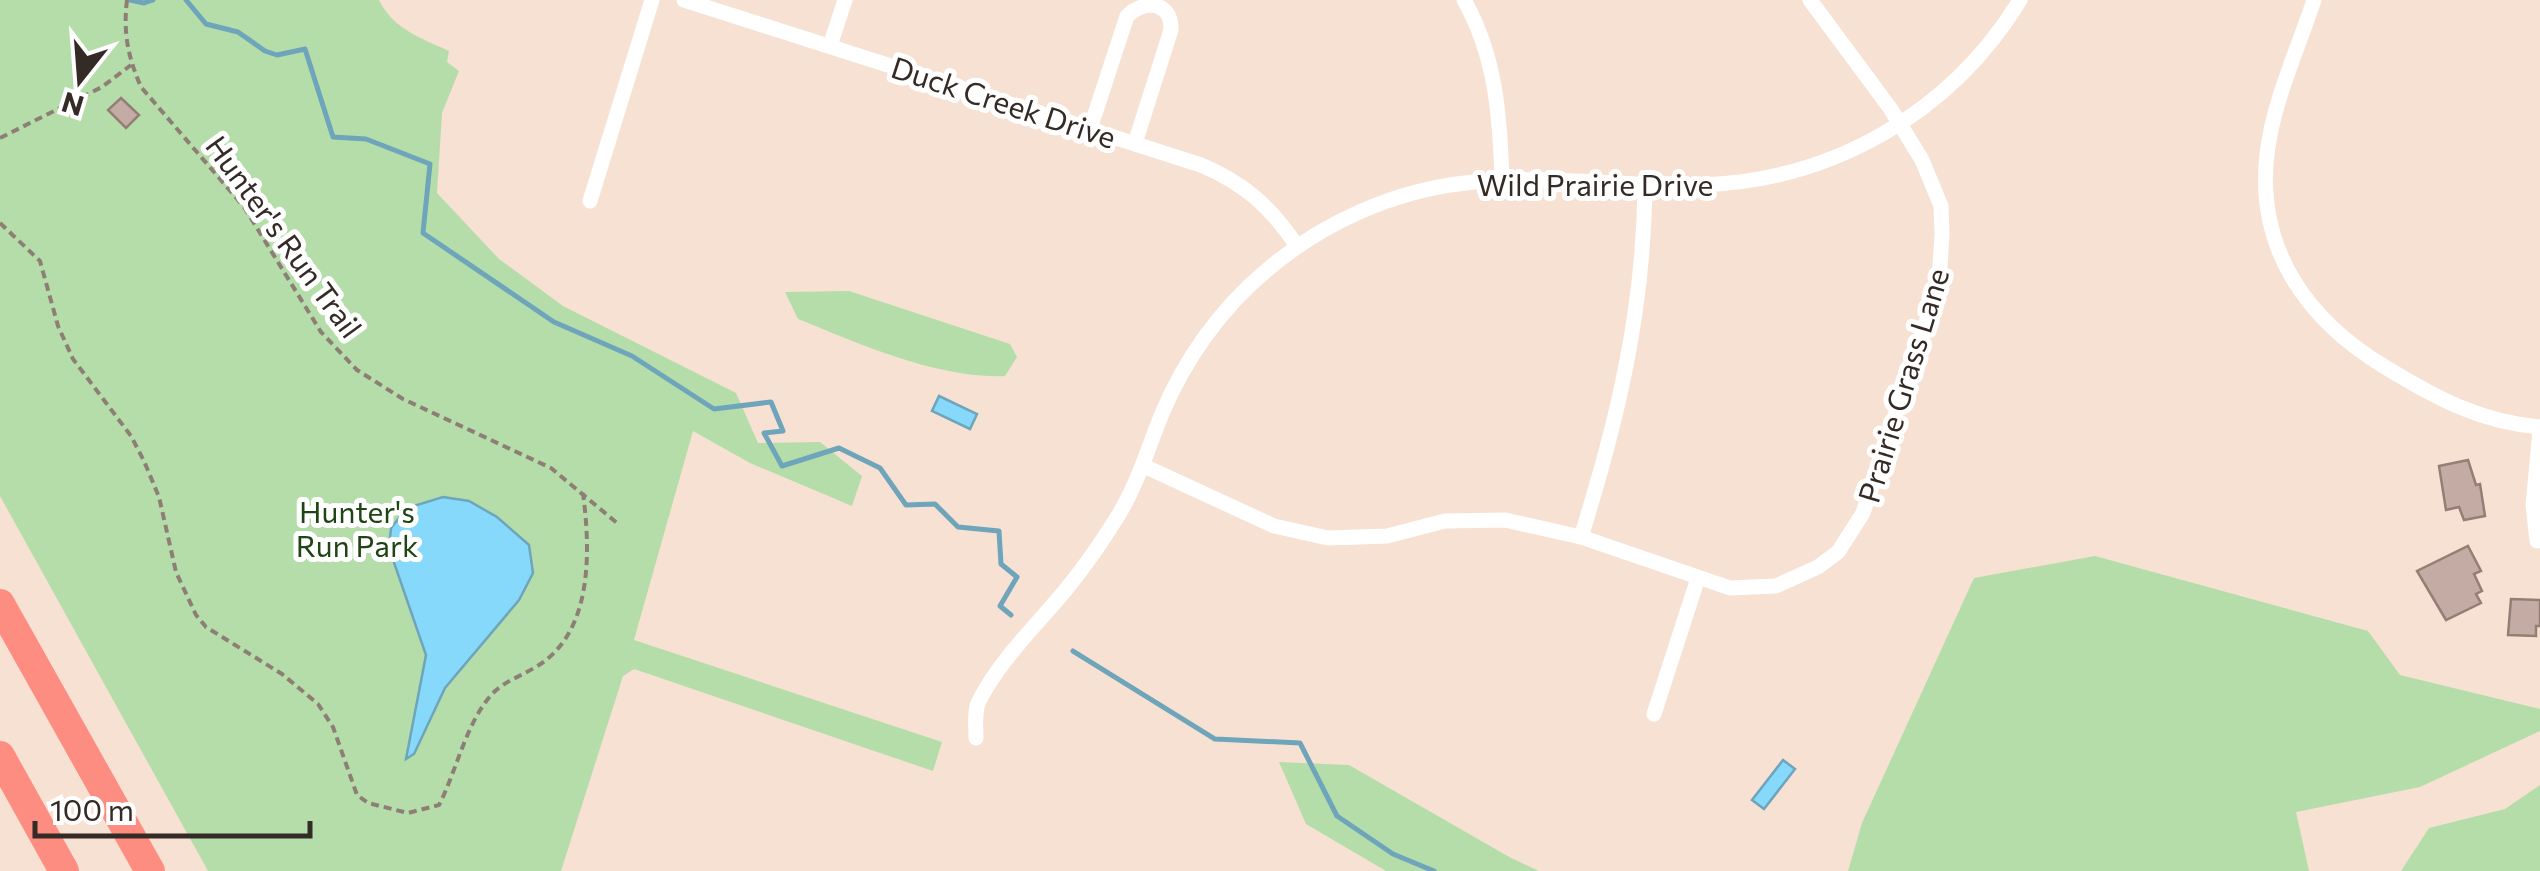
<svg xmlns="http://www.w3.org/2000/svg" width="2540" height="871" font-family="Commissioner,sans-serif">
  <style>
    .green { fill: #b5ddaa }
    .water { fill: #87d9fb; stroke: #6ea5bb; stroke-width: 2.5 }
    .lines { fill: none; stroke-linecap: round; stroke-linejoin: round }
    .stream { stroke: #6ea5bb; stroke-width: 5 }
    .building { fill: #c4aba3; stroke: #957e76; stroke-width: 2.5 }
    .path { stroke: #8e7f76; stroke-width: 4; stroke-dasharray: 8 5; stroke-linecap: butt }
    .minor { stroke: #fff; stroke-width: 15 }
    .motorway { stroke: #fd8d80; stroke-width: 30 }
    .labels { text-anchor: middle; dominant-baseline: central; stroke-width: 10; stroke-linejoin: round; paint-order: stroke }
    .street-label { font-size: 30px; fill: #342b26; stroke: #fff }
    .park-label { font-size: 30px; fill: #204514; stroke: #fff }
  </style>
  <rect width="100%" height="100%" fill="#f7e1d3"/>
  <g class="green">
    <path d="M 0,0 L 379,0 C 393,29 421,38 449,51 L 447,62 L 459,71 L 442,113 L 437,193 L 499,259 L 563,306 L 736,393 L 758,443 L 820,442 L 862,476 L 852,506 L 750,463 L 693,431 L 634,640 L 942,742 L 933,771 L 634,669 L 623,676 L 561,871 L 208,871 L 0,496 Z"/>
    <path d="M 849,291 L 1010,344 L 1017,357 L 1005,376 C 938,379 860,344 798,319 L 785,292 Z"/>
    <path d="M 2095,556 L 2368,631 L 2400,675 L 2540,709 L 2540,731 L 2420,787 L 2296,812 L 2309,871 L 1848,871 L 1862,823 L 1974,578 Z"/>
    <path d="M 1279,762 L 1349,765 L 1511,858 L 1539,871 L 1386,871 L 1306,824 Z"/>
    <path d="M 2540,785 L 2540,871 L 2401,871 L 2429,828 L 2505,809 Z"/>
  </g>
  <g class="water">
    <path d="M 939,396 L 977,414 L 970,429 L 932,411 Z"/>
    <path d="M 443,497 L 469,501 L 497,517 L 529,545 L 533,573 L 519,600 L 445,688 L 414,754 L 406,759 L 426,655 L 389,548 L 391,528 L 407,508 Z"/>
    <path d="M 1783,760 L 1795,769 L 1764,809 L 1752,800 Z"/>
  </g>
  <g class="lines">
    <g class="stream">
      <path d="M 130,0 L 144,3 L 153,0"/>
      <path d="M 186,0 L 206,24 L 238,32 L 265,51 L 277,55 L 305,49 L 333,137 L 366,139 L 430,164 L 423,233 L 554,322 L 632,356 L 714,409 L 771,402 L 783,431 L 764,433 L 782,466 L 839,448 L 880,468 L 906,505 L 935,504 L 958,527 L 999,531 L 1001,564 L 1017,577 L 1000,606 L 1011,615"/>
      <path d="M 1073,651 L 1215,739 L 1300,743 L 1337,816 L 1393,854 L 1434,871"/>
    </g>
  </g>
  <g class="building">
    <path d="M 121,98 L 139,115 L 126,128 L 108,110 Z"/>
    <path d="M 2468,460 L 2476,485 L 2480,484 L 2485,516 L 2464,520 L 2459,507 L 2446,510 L 2439,466 Z"/>
    <path d="M 2468,546 L 2481,571 L 2474,574 L 2482,591 L 2476,594 L 2481,603 L 2446,620 L 2417,571 Z"/>
    <path d="M 2511,599 L 2540,600 L 2540,626 L 2536,626 L 2536,636 L 2508,635 Z"/>
  </g>
  <g class="lines">
    <g class="path">
      <path d="M 127,0 C 123,33 128,57 141,87 L 244,207 L 321,332 L 357,370 L 403,399 L 551,468 L 617,523"/>
      <path d="M 0,138 L 102,87 L 131,65"/>
      <path d="M 0,223 L 40,261 L 58,326 L 73,359 L 131,436 L 144,461 L 159,497 L 176,572 L 196,615 L 206,627 L 282,674 L 318,704 L 333,727 L 357,795 L 368,803 L 408,813 L 439,805 C 457,770 466,722 493,693 C 507,679 530,673 546,660 C 593,623 590,547 583,493"/>
    </g>
    <g class="minor">
      <path d="M 684,0 L 1201,165 C 1244,183 1271,207 1297,246"/>
      <path d="M 1464,0 C 1496,56 1500,117 1502,180"/>
      <path d="M 2314,0 C 2298,49 2273,102 2267,154 C 2256,249 2307,320 2385,367 C 2436,398 2480,422 2540,427"/>
      <path d="M 830,46 L 845,0"/>
      <path d="M 1090,129 L 1127,16 C 1143,0 1172,0 1171,30 L 1135,143"/>
      <path d="M 590,201 L 652,0"/>
      <path d="M 1144,466 L 1274,526 L 1328,538 L 1387,536 L 1445,521 L 1505,520 L 1581,537 L 1730,588 L 1776,586 L 1818,567 L 1838,552 L 1863,513 L 1939,283 L 1942,234 L 1941,206 L 1922,160 L 1890,108 L 1810,0"/>
      <path d="M 1581,537 C 1618,419 1644,309 1645,184"/>
      <path d="M 2537,541 L 2533,505 L 2540,431"/>
      <path d="M 1654,714 L 1698,578"/>
      <path d="M 976,738 C 976,726 974,711 979,701 C 1001,658 1038,624 1068,587 C 1085,566 1101,543 1116,519 C 1137,486 1147,451 1161,416 C 1184,360 1221,308 1267,270 C 1322,223 1393,191 1465,183 C 1543,174 1622,187 1700,185 C 1832,181 1951,113 2020,0"/>
    </g>
    <g class="motorway">
      <path d="M 0,604 L 150,871"/>
      <path d="M 0,756 L 64,871"/>
    </g>
  </g>
  <g class="labels">
    <g class="street-label">
      <text transform="translate(1004 101) rotate(18)">Duck Creek Drive</text>
      <text x="1595" y="183">Wild Prairie Drive</text>
      <text transform="translate(285 236) rotate(54)">Hunter's Run Trail</text>
      <text transform="translate(1902 385) rotate(-73)">Prairie Grass Lane</text>
    </g>
    <g class="park-label">
      <text x="357" y="510">Hunter's<tspan x="357" dy="34">Run Park</tspan></text>
    </g>
  </g>
  <g transform="translate(80 80) rotate(197)" stroke="#ffffff" stroke-width="8" paint-order="stroke">
  <path d="M0-8L18 38L0 25L-18 38Z" fill="#342b26"/>
  <text y="-15" font-size="28" font-weight="bold" text-anchor="middle" fill="#342b26">N</text>
  </g>
  <path d="M35 821v15h275v-15" fill="none" stroke="#342b26" stroke-width="5"/>
  <text x="50" y="821" font-size="30" fill="#342b26" stroke="#ffffff" stroke-width="8" paint-order="stroke">100 m</text>
</svg>
